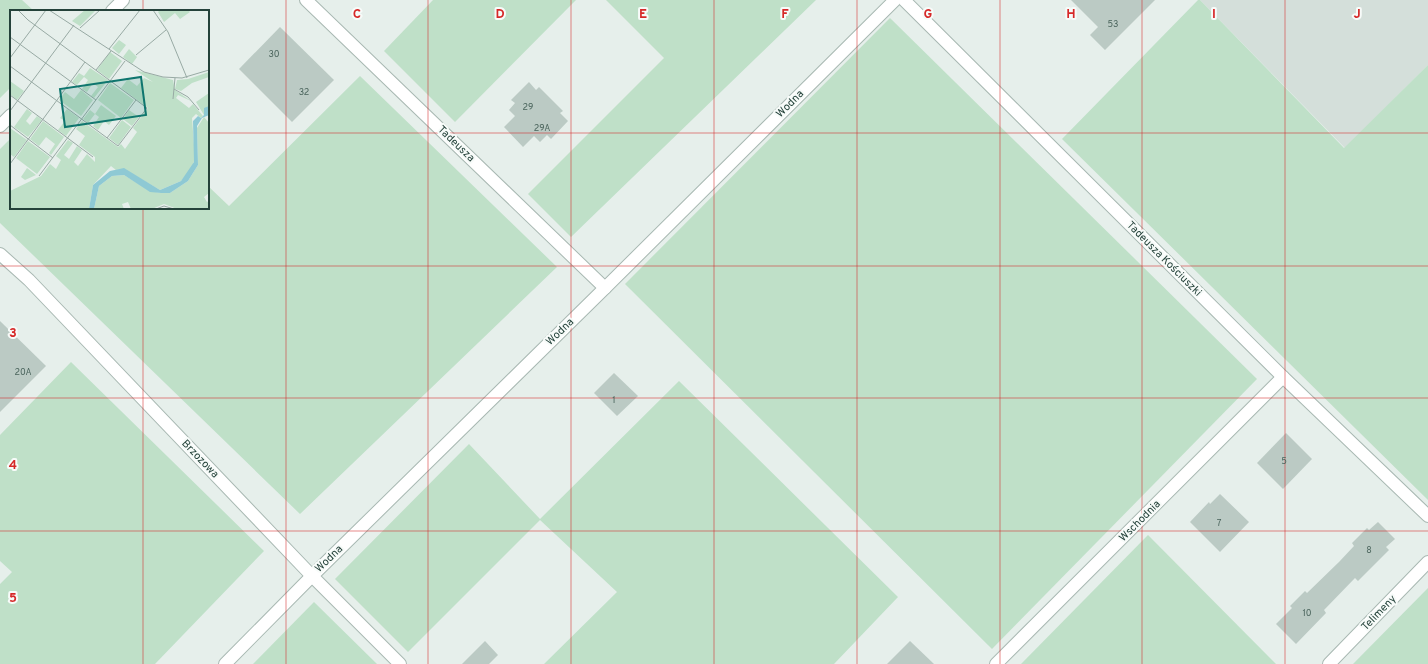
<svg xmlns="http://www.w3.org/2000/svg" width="1428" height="664" font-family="Overpass,sans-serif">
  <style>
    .built { fill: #d4dfda }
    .green { fill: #bfe0c8 }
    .building { fill: #bbcac4 }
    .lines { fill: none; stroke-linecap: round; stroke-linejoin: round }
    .minor-casing { stroke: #a8b8b2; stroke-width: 14 }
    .minor { stroke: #fff; stroke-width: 12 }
    .grid { fill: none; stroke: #d62828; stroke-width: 1; stroke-opacity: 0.55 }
    .labels { text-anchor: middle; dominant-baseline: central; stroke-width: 4; stroke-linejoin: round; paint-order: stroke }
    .number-label { font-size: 9px; fill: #4a645c }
    .street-label { font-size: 11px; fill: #24423a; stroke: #f7fbf9 }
    .inset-road { fill: none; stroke: #98aaa4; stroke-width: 1 }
    .view { fill: #0f766e; fill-opacity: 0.15; stroke: #0f766e; stroke-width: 2 }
    .inset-edge { fill: none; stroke: #24423a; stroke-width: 2 }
    .grid-label { font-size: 13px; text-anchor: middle; font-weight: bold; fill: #d62828; stroke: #f7fbf9; stroke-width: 4; stroke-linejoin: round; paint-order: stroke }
  </style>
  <rect width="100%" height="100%" fill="#e6efeb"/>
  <path class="built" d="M 1200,0 L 1428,0 L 1428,65 L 1345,148 Z"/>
  <g class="green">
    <path d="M 0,0 L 22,0 L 34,11 L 11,11 L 11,87 L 0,98 Z"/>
    <path d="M 433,0 L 576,0 L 455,122 L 384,51 Z"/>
    <path d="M 606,0 L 816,0 L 571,237 L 528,194 L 664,58 Z"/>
    <path d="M 1198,0 L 1200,0 L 1344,148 L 1428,65 L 1428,500 L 1062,139 Z"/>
    <path d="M 890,18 L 1257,379 L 992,649 L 625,284 Z"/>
    <path d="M 360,76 L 557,267 L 300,514 L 0,223 L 0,149 L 11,138 L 11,208 L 208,208 L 208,186 L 229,206 Z"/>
    <path d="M 71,362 L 264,551 L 155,664 L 0,664 L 0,584 L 12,572 L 0,561 L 0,435 Z"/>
    <path d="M 679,381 L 898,597 L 834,664 L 544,664 L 617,592 L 540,520 L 408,652 L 335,579 L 469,444 L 540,519 Z"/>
    <path d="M 1148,535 L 1276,664 L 1021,664 Z"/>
    <path d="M 1428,588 L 1428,664 L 1353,664 Z"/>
    <path d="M 314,602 L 377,664 L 253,664 Z"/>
  </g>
  <g class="building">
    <path d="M 1071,0 L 1155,0 L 1105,50 L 1090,35 L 1098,27 Z"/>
    <path d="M 280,27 L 334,80 L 292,122 L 239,69 Z"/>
    <path d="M 529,82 L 536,90 L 539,87 L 563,111 L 560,113 L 568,121 L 551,139 L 547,135 L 540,142 L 534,136 L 523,147 L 504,127 L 515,116 L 509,110 L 515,103 L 511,100 Z"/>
    <path d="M 0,321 L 46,366 L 0,412 Z"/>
    <path d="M 614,373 L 638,396 L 617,416 L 594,393 Z"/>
    <path d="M 1286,433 L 1312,459 L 1283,489 L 1257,463 Z"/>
    <path d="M 1220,494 L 1249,522 L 1220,552 L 1190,522 L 1209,502 L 1210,504 Z"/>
    <path d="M 1378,522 L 1395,539 L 1386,547 L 1389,550 L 1358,581 L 1355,578 L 1324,610 L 1326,613 L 1296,644 L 1276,624 L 1292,608 L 1290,606 L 1305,591 L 1307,593 L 1339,562 L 1354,546 L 1352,543 L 1367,528 L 1369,530 Z"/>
    <path d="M 485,641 L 498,655 L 489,664 L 462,664 Z"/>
    <path d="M 910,641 L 934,664 L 887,664 Z"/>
  </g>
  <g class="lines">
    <g class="minor-casing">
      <g id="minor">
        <path d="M 306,0 L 605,288"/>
        <path d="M 904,0 L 1283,377 L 1428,516"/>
        <path d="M 112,11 L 123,0"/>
        <path d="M 0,126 L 11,115"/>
        <path d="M 0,254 L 29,280 L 312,576 L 400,664"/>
        <path d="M 225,664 L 312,576 L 605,288 L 895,0"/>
        <path d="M 996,664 L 1283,377"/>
        <path d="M 1329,664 L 1428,562"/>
      </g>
    </g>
    <use href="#minor" class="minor"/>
  </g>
  <path class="grid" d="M 143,0 L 143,11M 286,0 L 286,664M 428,0 L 428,664M 571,0 L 571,664M 714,0 L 714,664M 857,0 L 857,664M 1000,0 L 1000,664M 1142,0 L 1142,664M 1285,0 L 1285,664M 0,133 L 11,133M 208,133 L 1428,133M 143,208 L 143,664M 0,266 L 1428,266M 0,398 L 1428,398M 0,531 L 1428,531"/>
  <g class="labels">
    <g class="number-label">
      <text x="1113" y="24">53</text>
      <text x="274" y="54">30</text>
      <text x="304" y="92">32</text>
      <text x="528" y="107">29</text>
      <text x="542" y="128">29A</text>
      <text x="23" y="372">20A</text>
      <text x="614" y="400">1</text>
      <text x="1284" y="461">5</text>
      <text x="1219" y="523">7</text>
      <text x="1369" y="550">8</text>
      <text x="1307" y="613">10</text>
    </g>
    <g class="street-label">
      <text transform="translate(790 104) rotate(-45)">Wodna</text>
      <text transform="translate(456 144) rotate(44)">Tadeusza</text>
      <text transform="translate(1164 259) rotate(45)">Tadeusza Kościuszki</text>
      <text transform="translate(560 332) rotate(-44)">Wodna</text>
      <text transform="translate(200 459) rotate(46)">Brzozowa</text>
      <text transform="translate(1140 521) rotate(-45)">Wschodnia</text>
      <text transform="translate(329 559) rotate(-44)">Wodna</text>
      <text transform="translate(1379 613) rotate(-46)">Telimeny</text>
    </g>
  </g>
  <g transform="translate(10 10)">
    <rect width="199" height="199" fill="#e6efeb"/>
    <path d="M 75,0 L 85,1 L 70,16 L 62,11 ZM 150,0 L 178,0 L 180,2 L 170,9 L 165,3 L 154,12 L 148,2 ZM 109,30 L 116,35 L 109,44 L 102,38 ZM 119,39 L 127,47 L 122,54 L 113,47 ZM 100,42 L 112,51 L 99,69 L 87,60 ZM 80,58 L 98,70 L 84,88 L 81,86 L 88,77 L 83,73 L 77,82 L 72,79 L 78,70 L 74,67 L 67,75 L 62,72 L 69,63 L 74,66 ZM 125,60 L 163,70 L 165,80 L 181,91 L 168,85 L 166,88 L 179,98 L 183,94 L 193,106 L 191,108 L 186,104 L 182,108 L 185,148 L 182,158 L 171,171 L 150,180 L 114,159 L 106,160 L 101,156 L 83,175 L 79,199 L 0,199 L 0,181 L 31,166 L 40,154 L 46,159 L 51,150 L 46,146 L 58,130 L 63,133 L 54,145 L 59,149 L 67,136 L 72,140 L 64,152 L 68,156 L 77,144 L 85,152 L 85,147 L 69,135 L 75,126 L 66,119 L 72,111 L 108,137 L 111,134 L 115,139 L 127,122 L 123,118 L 138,98 L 111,78 L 118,69 L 127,76 L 134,68 L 143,72 ZM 199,62 L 199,67 L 182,73 L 171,81 L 165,79 L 167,70 L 178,69 ZM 0,71 L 14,81 L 7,90 L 0,84 ZM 100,73 L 124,90 L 111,108 L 88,90 ZM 71,80 L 83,90 L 71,106 L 49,90 L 55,82 L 64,89 ZM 199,83 L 199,96 L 195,99 L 194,105 L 186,92 ZM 91,95 L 106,106 L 99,115 L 94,111 L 88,120 L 83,116 L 89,107 L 85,104 L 78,113 L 73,109 L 80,100 L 85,104 ZM 17,99 L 22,103 L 16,111 L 20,115 L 27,106 L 32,110 L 18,127 L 4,117 ZM 57,99 L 69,108 L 56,126 L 48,120 L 55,111 L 50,108 ZM 119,100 L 129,107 L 122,116 L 113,109 ZM 194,107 L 199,113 L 199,183 L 194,187 L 197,192 L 199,191 L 199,199 L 167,199 L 154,194 L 142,199 L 121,199 L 118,192 L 112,194 L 114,199 L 84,199 L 89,176 L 102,166 L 114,165 L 140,181 L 151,183 L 160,183 L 178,171 L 188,155 L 187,118 ZM 112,110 L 121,117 L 108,135 L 99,128 ZM 33,111 L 54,127 L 41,145 L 39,143 L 45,134 L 36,127 L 29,136 L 20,129 ZM 0,118 L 17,130 L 4,147 L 0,144 ZM 18,131 L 40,147 L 27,164 L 6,148 ZM 17,158 L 26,165 L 15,170 L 11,167 Z" fill="#bfe0c8"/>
    <path d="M 199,96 L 199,105 L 192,108 L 187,116 L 188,155 L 178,171 L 160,183 L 151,183 L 140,182 L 114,165 L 102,166 L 89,176 L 84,199 L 79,199 L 83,175 L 100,161 L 114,158 L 150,180 L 171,171 L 184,152 L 183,111 L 188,106 L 191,108 L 194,105 L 194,98 Z" fill="#8ec9d4"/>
    <path class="inset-road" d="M 39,0 L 134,62 L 153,67 L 172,68 L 199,60M 143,0 L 158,22 L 177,68M 70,18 L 90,0M 0,27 L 86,90M 99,39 L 130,0M 126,45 L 156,20M 0,48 L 36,0M 0,56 L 108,136 L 137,98 L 18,10 L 8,0M 86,60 L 101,41M 164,79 L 178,87 L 189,100M 0,85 L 83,147M 163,89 L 165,68M 0,101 L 64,15M 0,115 L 43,148M 97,128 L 126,90M 0,154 L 75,52M 29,166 L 115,51M 146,199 L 154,196 L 164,199"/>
    <path class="view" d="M 131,67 L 136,105 L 55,117 L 50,79 Z"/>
    <rect width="199" height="199" class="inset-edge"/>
  </g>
  <g class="grid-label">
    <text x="357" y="18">C</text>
    <text x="500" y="18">D</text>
    <text x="643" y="18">E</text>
    <text x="785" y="18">F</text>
    <text x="928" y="18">G</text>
    <text x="1071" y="18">H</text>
    <text x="1214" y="18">I</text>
    <text x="1357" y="18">J</text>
    <text x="13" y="337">3</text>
    <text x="13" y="469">4</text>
    <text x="13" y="602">5</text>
  </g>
</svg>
